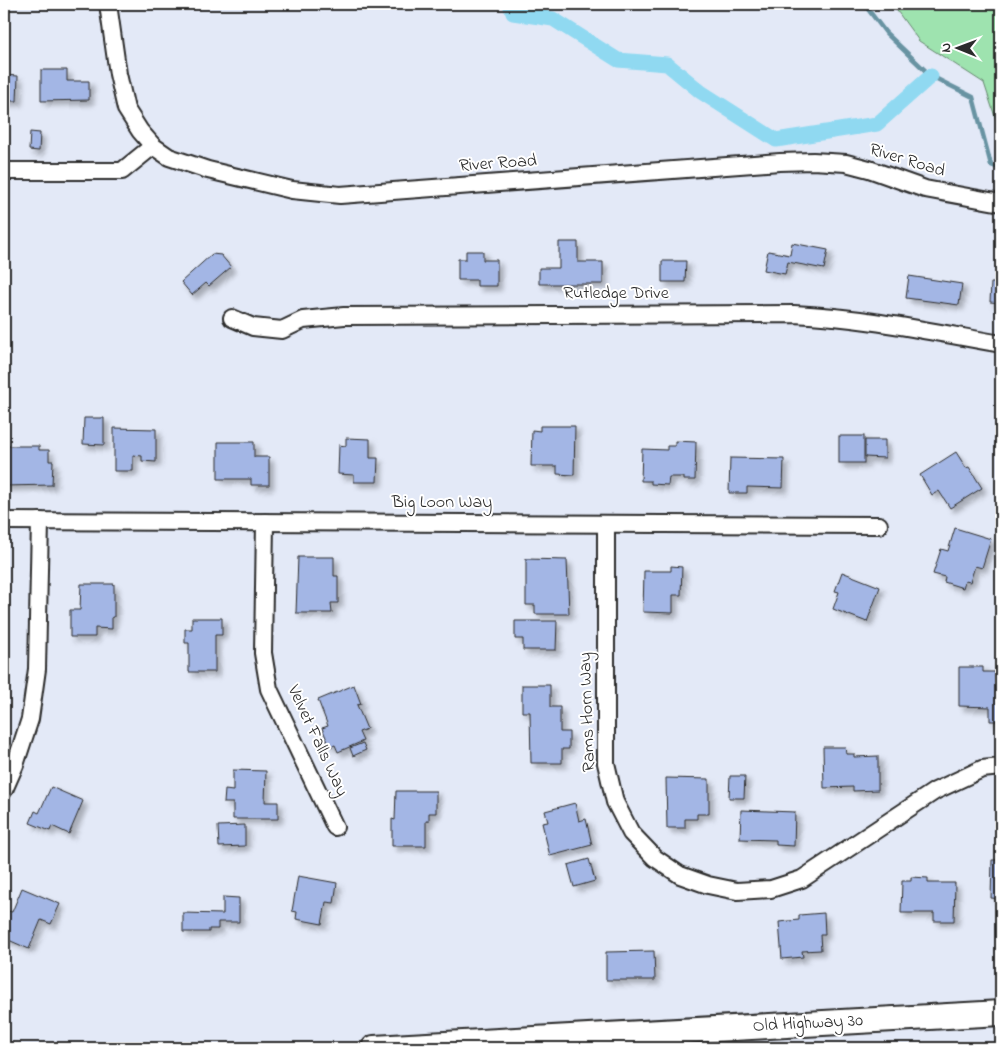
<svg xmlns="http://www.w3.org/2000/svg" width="1005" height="1052" font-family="'Indie Flower',sans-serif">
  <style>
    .green { fill: #9ee3af; stroke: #64876d }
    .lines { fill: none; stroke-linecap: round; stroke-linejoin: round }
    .stream { stroke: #6893a2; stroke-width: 4.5 }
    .canal { stroke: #90d9f1; stroke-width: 15 }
    .building { fill: #a3b6e5; stroke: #2b2b2b; filter: url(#shadow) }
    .street-casing { stroke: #2b2b2b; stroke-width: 20 }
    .secondary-casing { stroke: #2b2b2b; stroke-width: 28 }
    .street { stroke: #fff; stroke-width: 16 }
    .secondary { stroke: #fff; stroke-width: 24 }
    .labels { text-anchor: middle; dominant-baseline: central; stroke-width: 4; stroke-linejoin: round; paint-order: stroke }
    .street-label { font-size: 18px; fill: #2b2b2b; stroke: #fff }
  </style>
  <defs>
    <filter id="shadow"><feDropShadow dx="4.5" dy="4.5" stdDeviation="2.5" flood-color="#0004"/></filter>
  </defs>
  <rect width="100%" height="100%" fill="#e3e9f7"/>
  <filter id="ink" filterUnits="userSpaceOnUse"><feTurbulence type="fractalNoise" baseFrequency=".02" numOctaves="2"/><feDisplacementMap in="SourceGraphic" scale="10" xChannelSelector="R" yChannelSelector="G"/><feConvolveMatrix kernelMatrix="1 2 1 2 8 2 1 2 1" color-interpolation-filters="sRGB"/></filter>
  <g filter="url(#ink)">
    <path class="green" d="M 892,4 L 1001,4 L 1001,135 L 984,83 L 919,41 Z"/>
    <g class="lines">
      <path class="stream" d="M 864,4 L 886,33 L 931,76 L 973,97 L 991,165 L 1001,169"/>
      <path class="canal" d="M 510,4 L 513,13 L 553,19 L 618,60 L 667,64 L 701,92 L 776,140 L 877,124 L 931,76"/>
    </g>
    <g class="building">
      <path d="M 41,70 L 67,70 L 67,81 L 89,81 L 89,100 L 41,101 Z"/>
      <path d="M 4,75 L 18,76 L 17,101 L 4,101 Z"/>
      <path d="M 30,132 L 40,133 L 39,151 L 29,150 Z"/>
      <path d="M 559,242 L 578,242 L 578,262 L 603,262 L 603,284 L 539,284 L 539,268 L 559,268 Z"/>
      <path d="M 792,243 L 828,250 L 824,269 L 788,262 L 785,274 L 764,270 L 768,251 L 790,255 Z"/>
      <path d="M 466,251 L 483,251 L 483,260 L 497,260 L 497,286 L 477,286 L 477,280 L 458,280 L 458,259 L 466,259 Z"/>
      <path d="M 212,254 L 221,255 L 231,267 L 209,286 L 206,283 L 192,295 L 181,282 Z"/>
      <path d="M 662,261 L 686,261 L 685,282 L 662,282 Z"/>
      <path d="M 909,276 L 962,284 L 959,305 L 906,298 Z"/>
      <path d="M 991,283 L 1001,283 L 1001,303 L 990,302 Z"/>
      <path d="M 84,418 L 104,418 L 104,445 L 83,444 Z"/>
      <path d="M 540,426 L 575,426 L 574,475 L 557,474 L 557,466 L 531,466 L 532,430 L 540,431 Z"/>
      <path d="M 114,428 L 156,429 L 156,462 L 142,461 L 142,456 L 133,455 L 133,471 L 114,471 Z"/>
      <rect x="839" y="436" width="25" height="27"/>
      <path d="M 346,438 L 370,439 L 370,458 L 378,458 L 377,482 L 354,482 L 354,475 L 338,474 L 339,445 L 346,446 Z"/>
      <path d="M 865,440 L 885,440 L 885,458 L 865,457 Z"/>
      <path d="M 675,441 L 696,442 L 695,480 L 684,480 L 684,477 L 669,477 L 668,485 L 651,484 L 651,481 L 641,481 L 642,449 L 667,450 L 667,446 L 675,446 Z"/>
      <path d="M 218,442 L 254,442 L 254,457 L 269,457 L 269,485 L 251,485 L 251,479 L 218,479 Z"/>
      <path d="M 4,446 L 39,446 L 39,450 L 49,450 L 49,461 L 53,461 L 52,485 L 4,486 Z"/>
      <path d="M 956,452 L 966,468 L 969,467 L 982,488 L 950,508 L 939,491 L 932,495 L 920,475 Z"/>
      <path d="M 730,458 L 784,459 L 783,488 L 747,487 L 747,493 L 729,493 Z"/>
      <path d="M 955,528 L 991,539 L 982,568 L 975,566 L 970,582 L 965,581 L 963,588 L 944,582 L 945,577 L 933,574 L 941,549 L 948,551 Z"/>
      <path d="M 298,557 L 334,557 L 334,576 L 338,576 L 338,603 L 331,603 L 332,613 L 296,613 Z"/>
      <path d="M 526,559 L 567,560 L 569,614 L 535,614 L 535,605 L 526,605 Z"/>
      <path d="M 671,566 L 682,567 L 681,595 L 673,595 L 673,613 L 643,612 L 644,571 L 671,571 Z"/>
      <path d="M 842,572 L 880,587 L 867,622 L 833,609 L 839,592 L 835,591 Z"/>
      <path d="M 81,584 L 114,584 L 114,617 L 112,617 L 112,629 L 95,628 L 95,637 L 70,637 L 70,610 L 80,610 Z"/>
      <path d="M 192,618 L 222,618 L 222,635 L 215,635 L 215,672 L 189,672 L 189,643 L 185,643 L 185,629 L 192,629 Z"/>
      <path d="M 515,621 L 557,621 L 556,650 L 523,650 L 523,639 L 515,639 Z"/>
      <path d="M 959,667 L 983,667 L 983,672 L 1001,672 L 1001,721 L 990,721 L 990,707 L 959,706 Z"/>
      <path d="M 354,685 L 361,704 L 357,705 L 367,729 L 359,732 L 363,741 L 338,752 L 335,745 L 330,747 L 322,728 L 328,726 L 318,700 Z"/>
      <path d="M 522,685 L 550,685 L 550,707 L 560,707 L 560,732 L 569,732 L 569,749 L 562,749 L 562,763 L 531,763 L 530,712 L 522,712 Z"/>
      <path d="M 363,743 L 366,750 L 353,756 L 350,748 Z"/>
      <path d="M 823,747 L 845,747 L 846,754 L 854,754 L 854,757 L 878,756 L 878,790 L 853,791 L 853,787 L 824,788 Z"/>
      <path d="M 233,770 L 266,771 L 265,802 L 278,802 L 278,819 L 233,819 L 233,803 L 224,803 L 225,790 L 233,791 Z"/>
      <path d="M 730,776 L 745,776 L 744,798 L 729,798 Z"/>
      <path d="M 666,778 L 709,779 L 709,814 L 697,814 L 697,819 L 685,819 L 685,828 L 667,828 Z"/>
      <path d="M 51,787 L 83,801 L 69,834 L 52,826 L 50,831 L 30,823 L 35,811 L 39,813 Z"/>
      <path d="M 396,791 L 436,791 L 436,813 L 429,813 L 429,821 L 426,821 L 426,846 L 392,846 L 392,819 L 395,820 Z"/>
      <path d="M 575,803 L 579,821 L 586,819 L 592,845 L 550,856 L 542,823 L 548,822 L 545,811 Z"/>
      <path d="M 741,810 L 795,812 L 794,846 L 776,845 L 776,840 L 740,839 Z"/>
      <path d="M 245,825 L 245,846 L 219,847 L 218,826 Z"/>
      <path d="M 589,859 L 595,881 L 574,887 L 568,865 Z"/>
      <path d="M 992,860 L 1001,860 L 1001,899 L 991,898 Z"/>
      <path d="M 298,876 L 337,883 L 334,903 L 326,902 L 322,924 L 296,919 L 297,912 L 292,911 Z"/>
      <path d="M 911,877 L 928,878 L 928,883 L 955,883 L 954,921 L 934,921 L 934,913 L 901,913 L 902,881 L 911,881 Z"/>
      <path d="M 22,888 L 60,904 L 51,924 L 41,920 L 29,949 L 4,938 L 4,921 L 8,911 L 12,912 Z"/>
      <path d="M 223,897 L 239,898 L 239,922 L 218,922 L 218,929 L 209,929 L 209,932 L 183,932 L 183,913 L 223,914 Z"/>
      <path d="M 824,913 L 825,935 L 820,935 L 821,950 L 802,951 L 803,957 L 782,959 L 779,922 L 799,920 L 799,915 Z"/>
      <path d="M 654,951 L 655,980 L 606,980 L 606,952 Z"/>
    </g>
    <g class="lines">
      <g class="street-casing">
        <g id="street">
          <path d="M 108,4 L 118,74 L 126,109 L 140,131 L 153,146 L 169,157 L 208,170 L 292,190 L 340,195 L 780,162 L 813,161 L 846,163 L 869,169 L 925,189 L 1001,203"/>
          <path d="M 4,171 L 122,171 L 153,146"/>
          <path d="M 232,318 L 253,327 L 282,330 L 303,320 L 344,316 L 794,314 C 863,317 933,332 1001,344"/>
          <path d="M 4,521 L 879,525"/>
          <path d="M 265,522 L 263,653 L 269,689 L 335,827"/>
          <path d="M 606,524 L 606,763 L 615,802 L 631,833 L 655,858 L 680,875 L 708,885 L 737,891 L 771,889 L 802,879 L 935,791 L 982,769 L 1001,767"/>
          <path d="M 4,790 L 15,765 L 30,719 L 37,669 L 40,521"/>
        </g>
      </g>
      <g class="secondary-casing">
        <path id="secondary" d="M 374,1048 L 1001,1013"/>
      </g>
      <use href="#street" class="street"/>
      <use href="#secondary" class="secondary"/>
    </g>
  </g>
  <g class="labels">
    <g class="street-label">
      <text transform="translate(907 161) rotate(17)">River Road</text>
      <text transform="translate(498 164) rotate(-4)">River Road</text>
      <text x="616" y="294">Rutledge Drive</text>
      <text x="442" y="503">Big Loon Way</text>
      <text transform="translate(588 712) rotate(-92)">Rams Horn Way</text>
      <text transform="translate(317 741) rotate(65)">Velvet Falls Way</text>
      <text transform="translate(808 1024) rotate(-3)">Old Highway 30</text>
    </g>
  </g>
  <rect width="1005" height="1052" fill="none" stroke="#fff" stroke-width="20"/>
  <rect x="10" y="10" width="985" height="1032" fill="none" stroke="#2b2b2b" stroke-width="2" filter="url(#ink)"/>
  <g transform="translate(958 48) rotate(271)" stroke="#ffffff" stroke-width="4" paint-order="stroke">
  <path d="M0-4L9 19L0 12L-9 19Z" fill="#2b2b2b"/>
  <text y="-8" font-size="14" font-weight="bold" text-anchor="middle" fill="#2b2b2b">N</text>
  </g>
</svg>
